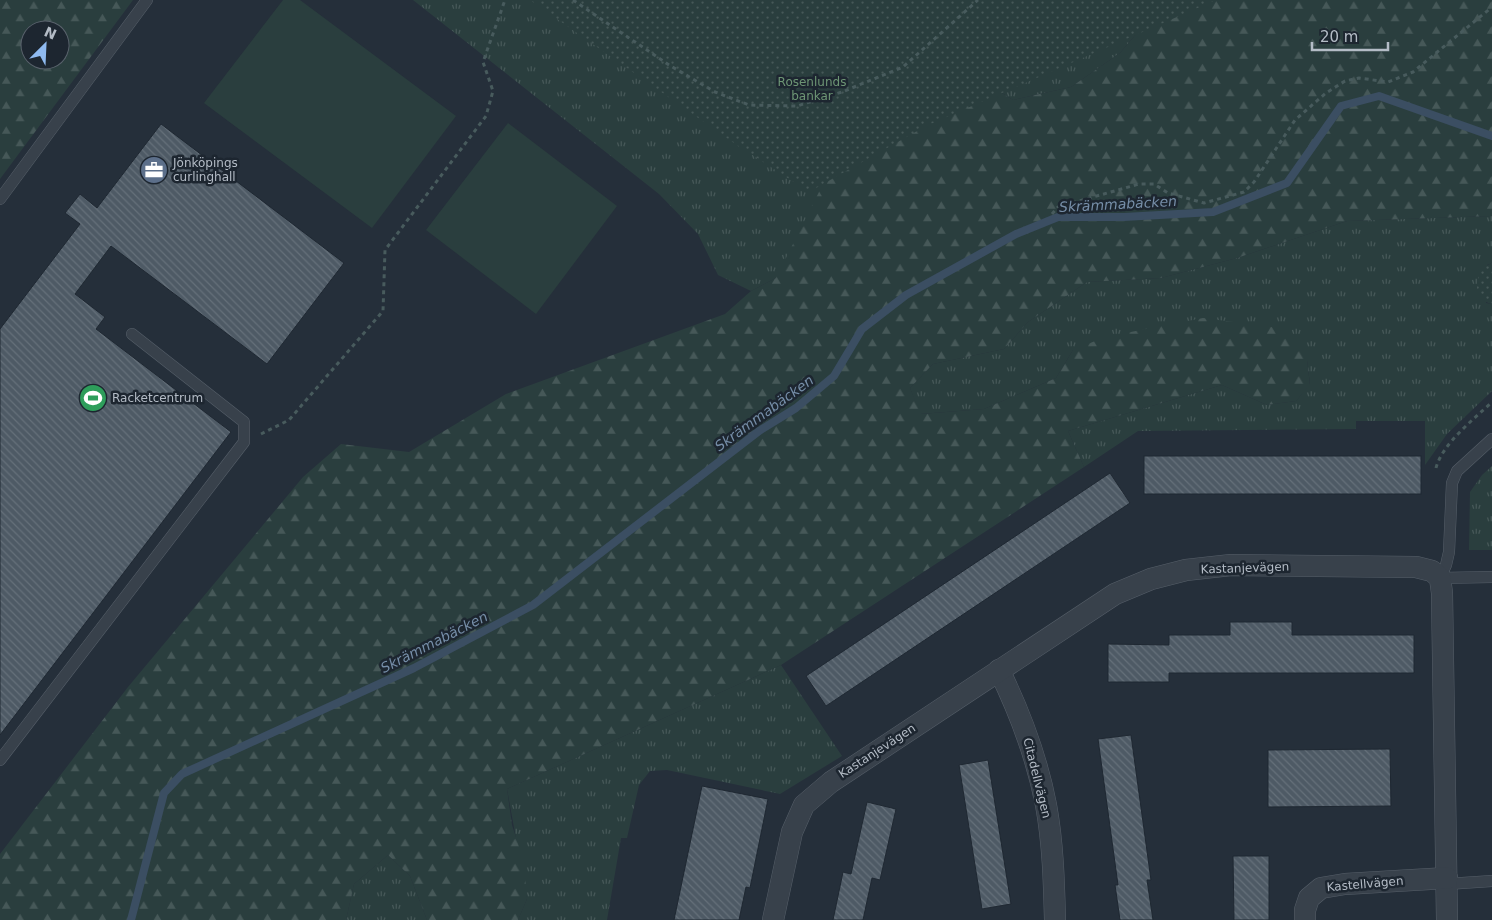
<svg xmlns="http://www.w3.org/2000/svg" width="1492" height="920" font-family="'DejaVu Sans',sans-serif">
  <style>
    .grass { fill: url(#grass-tufts) }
    .forest { fill: url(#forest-firs); fill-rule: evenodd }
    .park { fill: url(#park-dots) }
    .pitch { fill: #2a3e3e }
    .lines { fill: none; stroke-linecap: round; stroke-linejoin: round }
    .stream { stroke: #3b4e62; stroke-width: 8 }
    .building { fill: url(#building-back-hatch); stroke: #1f2832 }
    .lane-casing { stroke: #565f69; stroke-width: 12 }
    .street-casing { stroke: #565f69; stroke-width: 22 }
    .path { stroke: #485b5d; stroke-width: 3; stroke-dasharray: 4 4; stroke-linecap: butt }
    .lane { stroke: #38414b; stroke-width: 11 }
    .street { stroke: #38414b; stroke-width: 21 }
    .labels { text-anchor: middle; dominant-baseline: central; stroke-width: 5; stroke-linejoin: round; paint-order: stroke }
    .park-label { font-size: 12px; fill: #6d9574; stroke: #1d2630 }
    .poi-label { font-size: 12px; fill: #b4bcc6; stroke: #1d2630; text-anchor: start }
    .street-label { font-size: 12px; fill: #b4bcc6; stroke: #1d2630 }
    .water-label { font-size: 14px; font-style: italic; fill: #768ea8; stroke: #1d2630 }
  </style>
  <defs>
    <pattern id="grass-tufts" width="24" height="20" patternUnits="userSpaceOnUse" patternTransform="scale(1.25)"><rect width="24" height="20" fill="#2a3e3e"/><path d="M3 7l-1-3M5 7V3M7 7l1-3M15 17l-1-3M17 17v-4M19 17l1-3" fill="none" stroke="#465858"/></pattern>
    <pattern id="forest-firs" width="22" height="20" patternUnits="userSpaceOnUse" patternTransform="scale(1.25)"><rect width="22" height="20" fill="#2a3e3e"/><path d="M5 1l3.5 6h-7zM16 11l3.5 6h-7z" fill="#465858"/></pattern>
    <pattern id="park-dots" width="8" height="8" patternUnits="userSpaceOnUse" patternTransform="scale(1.25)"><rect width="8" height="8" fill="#2a3e3e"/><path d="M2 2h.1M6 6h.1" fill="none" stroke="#465858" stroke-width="1.8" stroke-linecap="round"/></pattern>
    <pattern id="building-back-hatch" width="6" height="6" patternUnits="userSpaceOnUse" patternTransform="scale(1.25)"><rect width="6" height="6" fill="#4e5a65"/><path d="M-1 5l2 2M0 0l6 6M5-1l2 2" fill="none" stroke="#65707a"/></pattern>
  </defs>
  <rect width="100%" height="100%" fill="#252f3a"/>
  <g class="grass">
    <path d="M 413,0 L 1165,0 L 1120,53 L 1071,87 L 1013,100 L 963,68 L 776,278 L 751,291 L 718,275 L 698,234 L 659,194 Z"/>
    <path d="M 1492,216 L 1492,263 L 1487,265 L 1486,303 L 1492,304 L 1492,391 L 1447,434 L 1425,465 L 1425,421 L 1356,421 L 1356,429 L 1138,431 L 1084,467 L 1068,431 L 1222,385 L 1267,405 L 1296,401 L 1310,384 L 1307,360 L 1073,350 L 1056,378 L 984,409 L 920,414 L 910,388 L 933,364 L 1004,349 L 1028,322 L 1087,282 L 1161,278 L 1237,258 L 1347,221 Z"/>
    <path d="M 1492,466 L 1492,550 L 1469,550 L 1470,492 L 1482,475 Z"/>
    <path d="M 781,665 L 842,756 L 780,794 L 667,770 L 650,771 L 639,785 L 627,838 L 621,838 L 607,920 L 518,920 L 527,899 L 507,789 Z"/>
    <path d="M 388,855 L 410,876 L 427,920 L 346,920 L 354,884 Z"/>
  </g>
  <g class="forest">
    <path d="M 0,0 L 133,0 L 0,179 ZM 30,30 L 60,30 L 60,60 L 30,60 Z"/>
    <path d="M 1165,0 L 1492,0 L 1492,216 L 1347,221 L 1237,258 L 1161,278 L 1087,282 L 1028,322 L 1004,349 L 933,364 L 910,388 L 921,414 L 984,409 L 1056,378 L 1073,350 L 1105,337 L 1203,318 L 1288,329 L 1307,360 L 1310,385 L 1296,401 L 1267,405 L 1222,385 L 1068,431 L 1084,467 L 781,665 L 507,789 L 512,825 L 524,862 L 527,899 L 518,920 L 427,920 L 410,876 L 388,855 L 354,884 L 346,920 L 0,920 L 0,854 L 128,687 L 303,477 L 341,444 L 409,452 L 506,394 L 725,314 L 751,291 L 776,278 L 844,142 L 963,68 L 1013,100 L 1071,87 L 1120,53 Z"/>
  </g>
  <g class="park">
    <path d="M 530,0 L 1216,0 L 926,126 L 809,192 L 731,141 Z"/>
    <path d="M 1492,263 L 1492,304 C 1470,300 1474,269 1492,263 Z"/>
  </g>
  <g class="pitch">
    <path d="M 283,0 L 300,0 L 456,116 L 372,228 L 204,103 Z"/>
    <path d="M 508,123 L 617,206 L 536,314 L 426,230 Z"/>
  </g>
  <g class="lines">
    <path class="stream" d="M 131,920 L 164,793 L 182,774 L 414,668 L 533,605 L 759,431 L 796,408 L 834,376 L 862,329 L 906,295 L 1016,234 L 1058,217 L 1124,217 L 1213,212 L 1287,183 L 1341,106 L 1379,96 L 1492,136"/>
  </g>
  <g class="building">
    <path d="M 161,124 L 344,263 L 267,364 L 111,246 L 75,294 L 105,317 L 96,329 L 231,432 L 0,735 L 0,329 L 80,224 L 65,213 L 80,194 L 97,208 Z"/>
    <rect x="1144" y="456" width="277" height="38"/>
    <path d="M 1110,473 L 1130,503 L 826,706 L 806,676 Z"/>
    <path d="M 1230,622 L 1292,622 L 1292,635 L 1414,635 L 1414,673 L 1169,673 L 1169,682 L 1108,682 L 1108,644 L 1169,645 L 1169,635 L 1230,635 Z"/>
    <path d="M 1131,735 L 1151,880 L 1147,880 L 1153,920 L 1120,920 L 1115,885 L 1118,885 L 1098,739 Z"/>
    <path d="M 1390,749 L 1391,806 L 1268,807 L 1268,750 Z"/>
    <path d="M 988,760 L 1011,904 L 982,909 L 959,765 Z"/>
    <path d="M 702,786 L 768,799 L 750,888 L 746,887 L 739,920 L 674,920 Z"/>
    <path d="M 867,802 L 896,809 L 880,880 L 872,878 L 863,920 L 833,920 L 843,872 L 851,874 Z"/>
    <path d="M 1233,856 L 1269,856 L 1269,920 L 1234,920 Z"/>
  </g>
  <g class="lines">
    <g class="lane-casing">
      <g id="lane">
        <path d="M 0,199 L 147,0"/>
        <path d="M 1492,439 L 1457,471 L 1452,483 L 1449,552 L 1446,565 L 1440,578 L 1492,577"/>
        <path d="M 0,760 L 244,442 L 244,422 L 132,334"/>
        <path d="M 1447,884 L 1492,881"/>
      </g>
    </g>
    <g class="street-casing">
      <g id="street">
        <path d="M 999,670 C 1020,713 1037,758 1046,805 C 1053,843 1054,882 1055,920"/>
        <path d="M 773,920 L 792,832 L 804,805 L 831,782 L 1115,594 L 1151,579 L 1186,570 L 1231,565 L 1416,567 L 1432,571 L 1440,578 L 1442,593 L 1447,920"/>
        <path d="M 1305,920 L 1305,910 L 1309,898 L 1321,888 L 1345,884 L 1447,878"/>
      </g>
    </g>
    <g class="path">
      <path d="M 573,0 L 669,65 L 715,92 L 749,105 L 797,106 L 842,92 L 903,67 L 978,0"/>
      <path d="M 1052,214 L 1058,207 L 1139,184 L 1154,184 L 1168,193 L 1204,203 L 1244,192 L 1254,182 L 1295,120 L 1326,93 L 1345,81 L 1359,78 L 1388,82 L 1413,72 L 1492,7"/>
      <path d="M 261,434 L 289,420 L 383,311 L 385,250 L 486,116 L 493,91 L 483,62 L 505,0"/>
      <path d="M 1436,468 C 1442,444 1474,419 1492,402"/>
    </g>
    <use href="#lane" class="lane"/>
    <use href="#street" class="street"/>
  </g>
  <defs>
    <g id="office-disc" transform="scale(1.4375)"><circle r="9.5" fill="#5c6f8a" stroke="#1d2630"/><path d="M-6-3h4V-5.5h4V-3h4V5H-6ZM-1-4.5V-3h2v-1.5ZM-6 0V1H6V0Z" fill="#fff"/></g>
    <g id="stadium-disc" transform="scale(1.4375)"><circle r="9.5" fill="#2e9e5b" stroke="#1d2630"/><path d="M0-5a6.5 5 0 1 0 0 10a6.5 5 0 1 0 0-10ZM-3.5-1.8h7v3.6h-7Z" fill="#fff"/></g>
  </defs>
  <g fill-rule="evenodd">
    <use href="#office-disc" x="154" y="170"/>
    <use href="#stadium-disc" x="93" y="398"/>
  </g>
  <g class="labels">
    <g class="park-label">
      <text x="812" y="82">Rosenlunds<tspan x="812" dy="14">bankar</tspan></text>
    </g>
    <g class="poi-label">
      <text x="173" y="163">Jönköpings<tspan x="173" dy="14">curlinghall</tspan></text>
      <text x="112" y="398">Racketcentrum</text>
    </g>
    <g class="street-label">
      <text transform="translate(1245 568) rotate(-2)">Kastanjevägen</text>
      <text transform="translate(877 751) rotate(-33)">Kastanjevägen</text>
      <text transform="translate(1037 778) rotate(76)">Citadellvägen</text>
      <text transform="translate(1365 884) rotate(-5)">Kastellvägen</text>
    </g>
    <g class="water-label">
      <text transform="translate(1118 204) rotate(-3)">Skrämmabäcken</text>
      <text transform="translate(764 413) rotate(-36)">Skrämmabäcken</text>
      <text transform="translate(434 642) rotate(-27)">Skrämmabäcken</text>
    </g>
  </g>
  <g transform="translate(45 45) rotate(24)"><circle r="24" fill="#1d2630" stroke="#59626c"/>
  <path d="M0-4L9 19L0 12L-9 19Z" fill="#8fbaf0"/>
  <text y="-8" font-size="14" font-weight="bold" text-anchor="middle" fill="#b4bcc6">N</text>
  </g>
  <path d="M1312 42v8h76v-8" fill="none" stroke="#b4bcc6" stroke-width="2.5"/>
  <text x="1320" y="42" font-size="15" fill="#b4bcc6" stroke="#1d2630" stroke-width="4" paint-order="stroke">20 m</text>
</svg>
